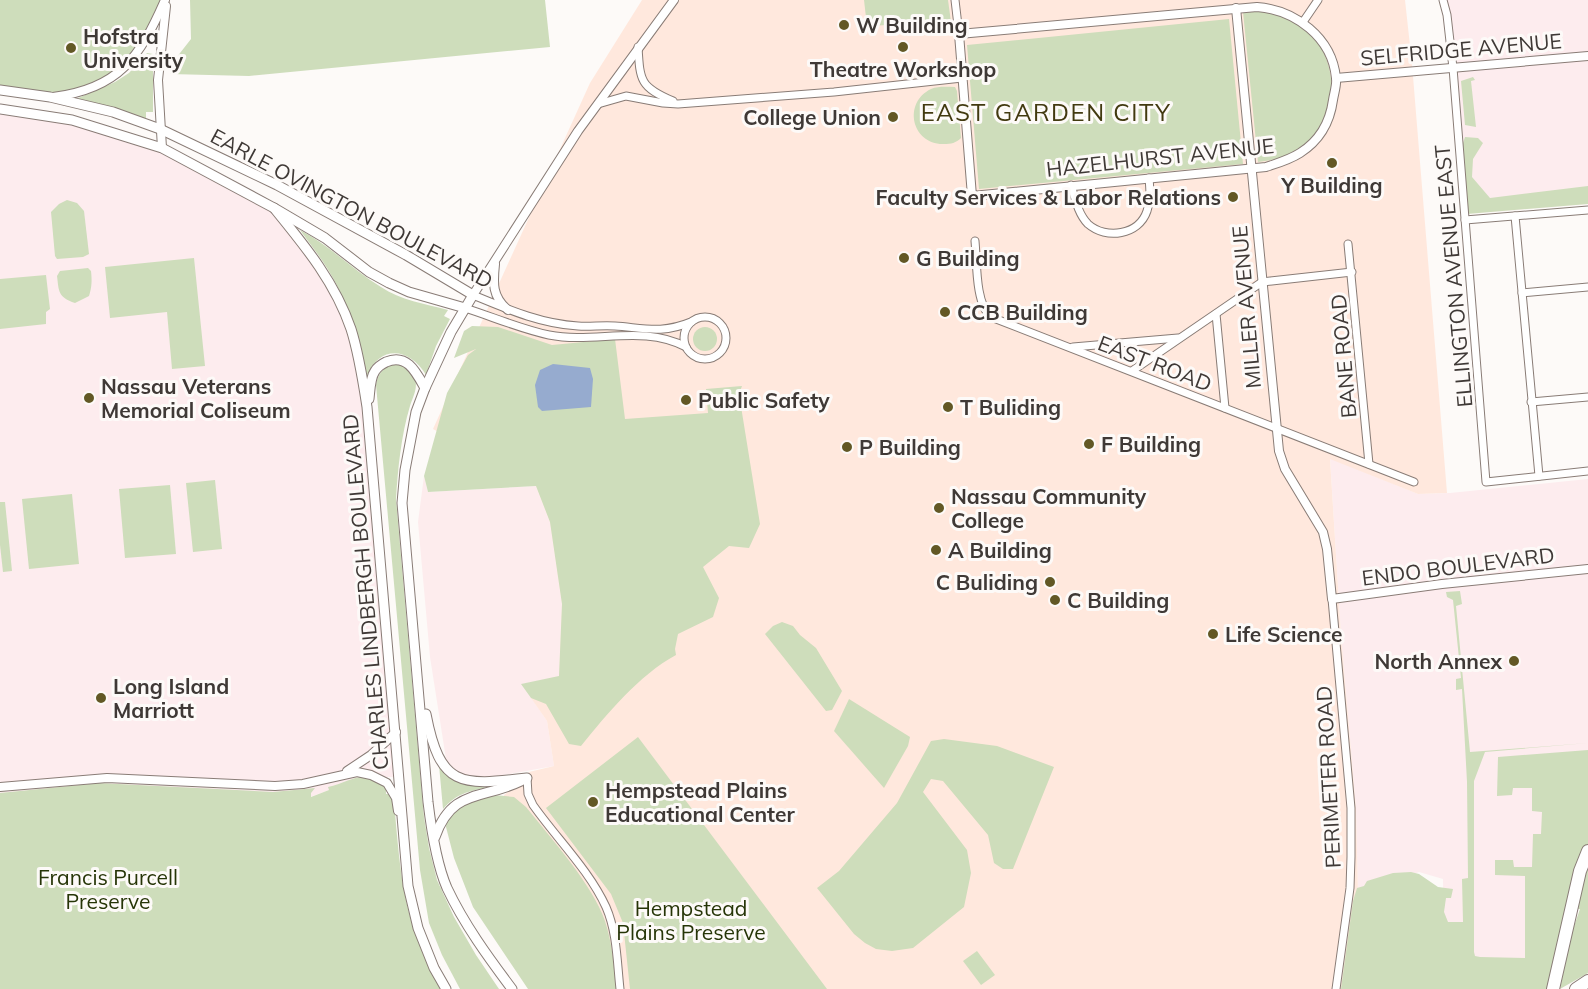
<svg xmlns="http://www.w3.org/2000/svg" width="1588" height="989" font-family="Mulish,sans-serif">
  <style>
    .commercial { fill: #fdecee }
    .industrial { fill: #fdeced }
    .built { fill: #ffe8dd }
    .green { fill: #ceddbb }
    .water { fill: #96abcf }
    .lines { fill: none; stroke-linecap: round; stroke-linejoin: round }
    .minor-casing { stroke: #897c76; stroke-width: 9 }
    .tertiary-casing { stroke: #897c76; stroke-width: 10 }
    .secondary-casing { stroke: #897c76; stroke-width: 11 }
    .motorway-casing { stroke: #897c76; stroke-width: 14 }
    .minor { stroke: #fff; stroke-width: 7 }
    .tertiary { stroke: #fff; stroke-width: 8 }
    .secondary { stroke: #fff; stroke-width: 9 }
    .motorway { stroke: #fff; stroke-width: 12 }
    .poi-dot { fill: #625825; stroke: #fdfaf8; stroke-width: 2 }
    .labels { text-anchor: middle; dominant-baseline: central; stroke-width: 6; stroke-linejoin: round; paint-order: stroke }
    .poi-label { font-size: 21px; font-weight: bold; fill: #3f3936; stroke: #fdfaf8; text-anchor: start }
    .street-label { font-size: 21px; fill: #3f3936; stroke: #fdfaf8 }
    .park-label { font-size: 21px; fill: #263507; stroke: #fdfaf8 }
    .quarter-label { font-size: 24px; letter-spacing: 1.5px; fill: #423a10; stroke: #fdfaf8 }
  </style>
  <rect width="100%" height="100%" fill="#fdfaf8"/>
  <g class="commercial">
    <path d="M 1443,0 L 1588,0 L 1588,204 L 1463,214 Z"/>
    <path d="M 0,111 L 59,118 L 154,146 L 273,210 L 314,260 L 347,321 L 366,408 L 397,777 L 364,777 L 305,799 L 0,799 Z"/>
    <path d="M 1330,458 L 1418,494 L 1450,493 L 1588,479 L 1588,811 L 1539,989 L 1444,961 L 1443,879 L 1419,872 L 1358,893 L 1356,808 L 1341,635 Z"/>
  </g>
  <path class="industrial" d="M 424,476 L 428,492 L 536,486 L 550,522 L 562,604 L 559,677 L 522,684 L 547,721 L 554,766 L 481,779 L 466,777 L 450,769 L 446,759 L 430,657 L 418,522 Z"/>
  <path class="built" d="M 642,0 L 1405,0 L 1412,64 L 1447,493 L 1418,494 L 1330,459 L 1341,635 L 1356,808 L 1358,893 L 1344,989 L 564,989 L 516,917 L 504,795 L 527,778 L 529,772 L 554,766 L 547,721 L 531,698 L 559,677 L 562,604 L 550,522 L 536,486 L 433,429 L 590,83 Z"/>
  <g class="green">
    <path d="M 0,0 L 165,0 L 128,64 L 70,95 L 0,90 Z"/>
    <path d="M 190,0 L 545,0 L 550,47 L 249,76 L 170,74 L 173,62 L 191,39 Z"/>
    <path d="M 864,0 L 948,0 L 951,22 L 867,26 Z"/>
    <path d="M 1247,11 C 1260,11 1275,12 1288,17 C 1335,37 1347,108 1309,142 C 1294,155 1277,160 1258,162 L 1243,12 Z"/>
    <path d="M 1229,19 L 1243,164 L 979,189 L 967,45 Z"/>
    <path d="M 147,53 L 153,54 L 153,112 L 146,112 L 146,119 L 76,99 L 115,82 L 129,73 Z"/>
    <path d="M 1473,77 L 1475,80 L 1471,81 L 1476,127 L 1465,125 L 1461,81 Z"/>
    <path d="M 955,87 L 957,91 L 961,138 C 956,143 951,144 944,144 C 912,145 902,103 931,89 C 938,86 947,87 955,87 Z"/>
    <path d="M 1465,137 L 1478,138 L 1483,143 L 1473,159 L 1472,177 L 1490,198 L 1588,186 L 1588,204 L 1467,214 L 1461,149 Z"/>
    <path d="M 67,200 L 77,203 L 84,211 L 89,254 L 83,257 L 57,259 L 55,256 L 51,212 L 59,204 Z"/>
    <path d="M 300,230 C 329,245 353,270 381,287 C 400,300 426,304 448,310 L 444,316 L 450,319 L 436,346 L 426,375 C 410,348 380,344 367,376 C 359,338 348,301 327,268 C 319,255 309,243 300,230 Z"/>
    <path d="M 194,258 L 205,366 L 172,369 L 167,312 L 110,318 L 105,267 Z"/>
    <path d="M 88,268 L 91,271 C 92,280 92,287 89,296 L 75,303 C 58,297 59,292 57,276 L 60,271 Z"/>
    <path d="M 46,275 L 50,309 L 46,312 L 46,324 L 0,329 L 0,279 Z"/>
    <path d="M 472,326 L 498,327 L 552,345 L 615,339 L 625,419 L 708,413 L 706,389 L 742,386 L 739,394 L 760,524 L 749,548 L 729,546 L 703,567 L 719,598 L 713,617 L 678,634 L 675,649 L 676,655 C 639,675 607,714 581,746 L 569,744 L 546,704 L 531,698 L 521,684 L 559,676 L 562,604 L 550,522 L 536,486 L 428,492 L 424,476 L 447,393 L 468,355 L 476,349 L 454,358 L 464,331 Z"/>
    <circle cx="705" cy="339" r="12"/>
    <path d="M 394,364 C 404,365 412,369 415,379 C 418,388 413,397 410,406 C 401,436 398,468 396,499 L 424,817 L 429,848 L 437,880 L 454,917 L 476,955 L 499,989 L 460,989 L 442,955 L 429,923 L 420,870 L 376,385 C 378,373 383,368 394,364 Z"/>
    <path d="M 215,480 L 222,549 L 193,552 L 186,483 Z"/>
    <path d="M 170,485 L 176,554 L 125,558 L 119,489 Z"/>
    <path d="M 72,494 L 79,564 L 29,569 L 22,499 Z"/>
    <path d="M 0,502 L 5,502 L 12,571 L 3,572 L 0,545 Z"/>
    <path d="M 1460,591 L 1462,604 L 1456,606 L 1470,752 L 1588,743 L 1485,752 L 1474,781 L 1474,952 L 1475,956 L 1480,957 L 1525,958 L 1525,876 L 1495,875 L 1495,860 L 1513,860 L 1514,867 L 1532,867 L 1533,834 L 1541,834 L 1542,812 L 1532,811 L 1532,788 L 1513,788 L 1512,795 L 1497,796 L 1498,757 L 1588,750 L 1588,844 L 1576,865 L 1559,951 L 1548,989 L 1341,989 L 1353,901 L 1357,888 L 1364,886 L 1367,881 L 1393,873 L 1411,872 L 1419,874 L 1438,887 L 1453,889 L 1451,898 L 1446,898 L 1444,912 L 1448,922 L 1463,922 L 1462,879 L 1468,878 L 1467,782 L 1462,689 L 1456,690 L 1456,679 L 1461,678 L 1453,600 L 1447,597 L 1446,592 Z"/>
    <path d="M 782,622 L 793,626 L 800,635 L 816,648 L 842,691 L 832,710 L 826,711 L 765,634 L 773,626 Z"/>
    <path d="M 849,699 L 910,737 L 908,746 L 884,788 L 834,731 Z"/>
    <path d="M 638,737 L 827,989 L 630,989 L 623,923 L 611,894 L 546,808 Z"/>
    <path d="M 944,739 L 997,746 L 1054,767 L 1013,869 L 1003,869 L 994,863 L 988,835 L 943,781 L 931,779 L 923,792 L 967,850 L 971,873 L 964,907 L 913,948 L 892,951 L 876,949 L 865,943 L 854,934 L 817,888 L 839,871 L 897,803 L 931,741 Z"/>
    <path d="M 439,765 C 455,779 466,786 487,787 C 468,792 457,793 443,809 Z"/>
    <path d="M 366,776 L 386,787 L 386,794 L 389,794 L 394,801 C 400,870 403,928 442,989 L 0,989 L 0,793 L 99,783 L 273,792 L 315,788 L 311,793 L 311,797 L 329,790 L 328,787 C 342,784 352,777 366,776 Z"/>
    <path d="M 494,795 L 514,797 L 526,807 C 550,837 593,885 605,921 C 612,942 614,966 617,989 L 528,989 L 473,907 L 454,858 L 446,827 L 447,817 L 463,802 Z"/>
    <path d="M 1588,864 L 1588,973 L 1560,989 L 1572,932 L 1580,909 L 1577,909 Z"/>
    <path d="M 977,951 L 995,975 L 981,985 L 963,961 Z"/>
  </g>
  <path class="water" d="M 553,364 L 590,368 L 593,379 L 591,407 L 542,411 L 538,407 L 535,385 L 540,370 Z"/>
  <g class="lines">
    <g class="minor-casing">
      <g id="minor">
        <path d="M 955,0 L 959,34"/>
        <path d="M 1443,0 L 1447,15 L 1453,68 L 1486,482 L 1588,471"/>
        <path d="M 1303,22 L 1318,0"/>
        <path d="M 638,47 C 640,81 640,87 673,101"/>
        <path d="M 598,104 L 626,96 L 663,103 L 678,104 L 834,92 L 962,78"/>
        <path d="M 1071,185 C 1075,198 1078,214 1088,224 C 1106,240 1139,235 1147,211 C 1151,200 1150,189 1149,178"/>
        <path d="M 1515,216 L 1539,476"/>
        <path d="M 1465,220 L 1588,210"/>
        <path d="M 975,241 C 977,261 975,304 991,317 L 1414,482"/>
        <path d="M 1348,244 L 1369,464"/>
        <path d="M 1522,293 L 1588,287"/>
        <path d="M 473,295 C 507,309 541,324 578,326 C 590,327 602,325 615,326 C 644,328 662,334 691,322"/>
        <path d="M 465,308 C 493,317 521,329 549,335 C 595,344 643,324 686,347"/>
        <path d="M 1216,314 L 1225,408"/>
        <circle cx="705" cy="338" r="21"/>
        <path d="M 1073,347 L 1178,338"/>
        <path d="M 1132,371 L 1262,282 L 1352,272"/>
        <path d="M 1531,402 L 1588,397"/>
        <path d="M 1332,599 L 1351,808 L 1351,857 L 1350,888 L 1336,989"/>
        <path d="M 527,778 L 528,794 L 533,805 C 557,839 589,870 606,907 C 617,932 617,962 620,989"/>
      </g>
    </g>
    <g class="tertiary-casing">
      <g id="tertiary">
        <path d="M 1257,7 C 1295,10 1332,37 1336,78 C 1337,85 1334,93 1333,100 C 1330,122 1319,141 1300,153 C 1289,160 1278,163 1266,167 L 972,196 L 959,34 Z"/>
        <path d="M 1236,8 L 1279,451 L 1285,469 L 1323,532 L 1327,549 L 1332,599 L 1442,584 L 1588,569"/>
        <path d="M 1336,78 L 1588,56"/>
        <path d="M 53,97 C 119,89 140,57 165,0"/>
        <path d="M 162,148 L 158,80 L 166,6"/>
        <path d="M 495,264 C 493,283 492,297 508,310"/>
        <path d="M 473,295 L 578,131 L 674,0"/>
        <path d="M 347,771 L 371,755 L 396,732"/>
        <path d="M 0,787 L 107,778 L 275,786 L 303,784 L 357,772 L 371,775 L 387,783 L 396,798 L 398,811"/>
      </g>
    </g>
    <g class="secondary-casing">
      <g id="secondary">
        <path d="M 0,90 L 50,97 L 113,112 L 160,129 L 277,185 L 406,255 L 473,295 L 451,332 L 425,388 L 416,412 L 405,470 L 402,503 L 428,802 C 431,827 437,865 447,888 C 464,924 488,957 512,989"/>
        <path d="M 0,109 L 72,120 L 162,148 L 274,208 L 325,238 L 369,272 L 389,283 L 409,292 L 465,308"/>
        <path d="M 274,208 C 305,246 335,282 351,329 C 359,354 363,381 367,407 L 408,886 L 418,928 L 434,968 L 446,989"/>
        <path d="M 369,399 C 370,390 370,378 375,371 C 378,366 382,364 386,362 C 407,353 416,372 425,388"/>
        <path d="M 426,714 C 440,787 460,786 527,778"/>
        <path d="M 435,837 C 452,788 482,800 521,781"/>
      </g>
    </g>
    <g class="motorway-casing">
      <g id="motorway">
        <path d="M 1553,989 L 1580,871 L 1588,851"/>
        <path d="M 1576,989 L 1588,981"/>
      </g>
    </g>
    <use href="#minor" class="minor"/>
    <use href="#tertiary" class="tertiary"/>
    <use href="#secondary" class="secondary"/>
    <use href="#motorway" class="motorway"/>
  </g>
  <g class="poi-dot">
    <circle cx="844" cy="25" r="6"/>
    <circle cx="903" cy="47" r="6"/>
    <circle cx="71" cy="48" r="6"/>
    <circle cx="893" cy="117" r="6"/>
    <circle cx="1332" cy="163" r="6"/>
    <circle cx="1233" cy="197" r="6"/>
    <circle cx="904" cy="258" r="6"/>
    <circle cx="945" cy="312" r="6"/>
    <circle cx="89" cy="398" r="6"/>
    <circle cx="686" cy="400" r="6"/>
    <circle cx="948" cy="407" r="6"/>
    <circle cx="1089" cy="444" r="6"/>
    <circle cx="847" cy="447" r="6"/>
    <circle cx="939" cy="508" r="6"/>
    <circle cx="936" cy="550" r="6"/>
    <circle cx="1050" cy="582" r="6"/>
    <circle cx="1055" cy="600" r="6"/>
    <circle cx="1213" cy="634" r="6"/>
    <circle cx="1514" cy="661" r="6"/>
    <circle cx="101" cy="698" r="6"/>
    <circle cx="593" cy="802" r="6"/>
  </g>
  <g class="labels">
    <g class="poi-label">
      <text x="856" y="25">W Building</text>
      <text x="83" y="36">Hofstra<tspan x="83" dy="24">University</tspan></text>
      <text x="903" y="69" text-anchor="middle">Theatre Workshop</text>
      <text x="881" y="117" text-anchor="end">College Union</text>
      <text x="1332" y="185" text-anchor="middle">Y Building</text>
      <text x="1221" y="197" text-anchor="end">Faculty Services &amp; Labor Relations</text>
      <text x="916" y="258">G Building</text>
      <text x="957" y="312">CCB Building</text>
      <text x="101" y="386">Nassau Veterans<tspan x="101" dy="24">Memorial Coliseum</tspan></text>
      <text x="698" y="400">Public Safety</text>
      <text x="960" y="407">T Buliding</text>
      <text x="1101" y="444">F Building</text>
      <text x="859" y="447">P Building</text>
      <text x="951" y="496">Nassau Community<tspan x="951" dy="24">College</tspan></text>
      <text x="948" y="550">A Building</text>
      <text x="1038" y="582" text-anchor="end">C Buliding</text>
      <text x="1067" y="600">C Building</text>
      <text x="1225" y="634">Life Science</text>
      <text x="1502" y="661" text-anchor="end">North Annex</text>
      <text x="113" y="686">Long Island<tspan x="113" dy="24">Marriott</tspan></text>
      <text x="605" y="790">Hempstead Plains<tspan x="605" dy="24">Educational Center</tspan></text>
    </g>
    <g class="street-label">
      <text transform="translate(1461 49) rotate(-5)">SELFRIDGE AVENUE</text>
      <text transform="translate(1160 157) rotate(-6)">HAZELHURST AVENUE</text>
      <text transform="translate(352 208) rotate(28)">EARLE OVINGTON BOULEVARD</text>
      <text transform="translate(1453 276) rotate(-95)">ELLINGTON AVENUE EAST</text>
      <text transform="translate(1246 307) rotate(-95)">MILLER AVENUE</text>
      <text transform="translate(1343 356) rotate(-95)">BANE ROAD</text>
      <text transform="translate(1155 363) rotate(21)">EAST ROAD</text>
      <text transform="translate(1458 566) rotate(-7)">ENDO BOULEVARD</text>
      <text transform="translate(365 592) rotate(-95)">CHARLES LINDBERGH BOULEVARD</text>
      <text transform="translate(1328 777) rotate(-93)">PERIMETER ROAD</text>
    </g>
    <g class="park-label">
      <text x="108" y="877">Francis Purcell<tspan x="108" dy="24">Preserve</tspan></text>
      <text x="691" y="908">Hempstead<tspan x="691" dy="24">Plains Preserve</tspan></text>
    </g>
    <g class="quarter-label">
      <text x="1046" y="112">EAST GARDEN CITY</text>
    </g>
  </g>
</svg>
